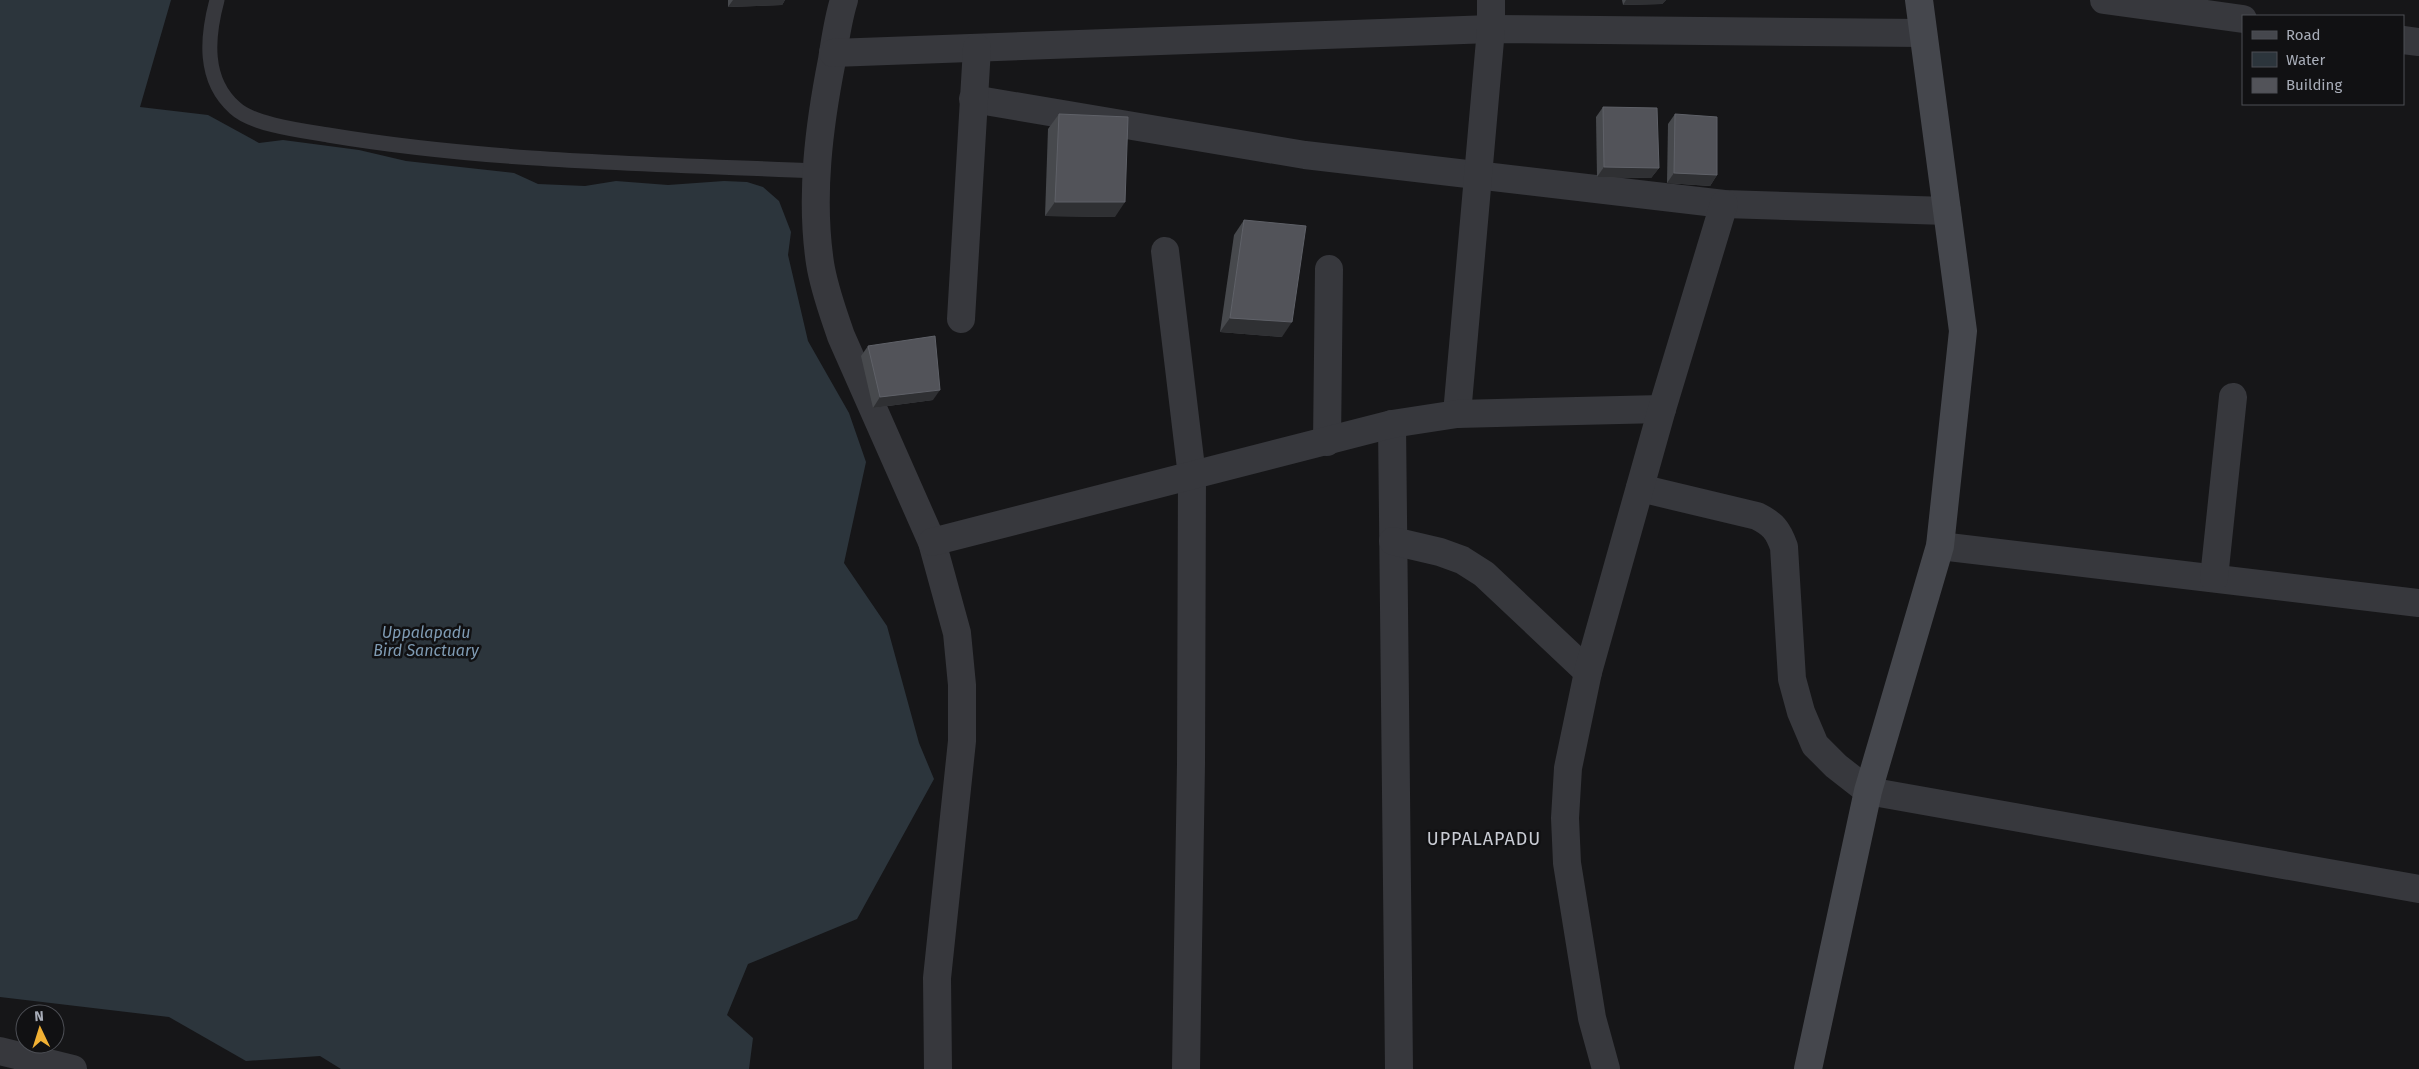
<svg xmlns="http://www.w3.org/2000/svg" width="2419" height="1069" font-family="'Fira Sans',sans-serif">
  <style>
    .water { fill: #2c353c }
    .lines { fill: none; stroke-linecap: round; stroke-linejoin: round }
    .lane { stroke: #37383d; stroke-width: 15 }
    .street { stroke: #37383d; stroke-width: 28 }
    .secondary { stroke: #45474d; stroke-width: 28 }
    .wall { fill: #47494d }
    .shaded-wall { fill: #2f3033 }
    .building { fill: #525359; stroke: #5f6168 }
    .labels { text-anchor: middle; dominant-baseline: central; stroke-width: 5; stroke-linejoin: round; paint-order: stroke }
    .water-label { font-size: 16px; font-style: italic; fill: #7f9bb3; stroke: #111113 }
    .quarter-label { font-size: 18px; letter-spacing: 1px; fill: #c9ccd4; stroke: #111113 }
  </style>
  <rect width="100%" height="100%" fill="#161618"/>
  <path class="water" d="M 0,0 L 171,0 L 140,107 L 208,115 L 259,143 L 283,140 L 359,150 L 406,161 L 514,173 L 538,184 L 585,186 L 616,181 L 668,185 L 724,181 L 747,182 L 763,187 L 779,201 L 791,232 L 788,255 L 808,341 L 849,413 L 866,462 L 844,563 L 887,626 L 919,743 L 934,779 L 857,919 L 748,964 L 727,1015 L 753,1038 L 749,1069 L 341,1069 L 320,1056 L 246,1061 L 169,1017 L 0,997 Z"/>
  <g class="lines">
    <path class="lane" d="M 217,0 C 207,37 203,80 235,108 C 253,125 304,131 328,135 C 490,162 654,164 817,171"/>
    <g class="street">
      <path d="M 844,0 C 838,19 835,40 832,60 C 819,126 810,196 820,263 C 824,289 833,312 841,336 L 932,542 L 957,633 L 962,685 L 962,741 L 937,978 L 938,1069"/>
      <path d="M 2104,0 L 2243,19"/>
      <path d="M 2403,40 L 2419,42"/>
      <path d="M 833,53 L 1491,29 L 1923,33"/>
      <path d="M 973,99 L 1305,155 L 1724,204 L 1947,211"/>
      <path d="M 1165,251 L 1192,476 L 1191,764 L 1186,1069"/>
      <path d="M 961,319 L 977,48"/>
      <path d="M 1457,414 L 1491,29 L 1491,0"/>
      <path d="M 1392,424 L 1399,1069"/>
      <path d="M 1327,442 L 1329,269"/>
      <path d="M 1640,488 L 1757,516 C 1773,524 1778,530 1784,547 L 1792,679 L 1801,712 L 1815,745 L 1836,766 L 1868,791 L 2419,889"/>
      <path d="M 1393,541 L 1440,552 L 1462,560 L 1484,574 L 1588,672"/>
      <path d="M 932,542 L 1392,424 L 1457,414 L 1662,409"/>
      <path d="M 1940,546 L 2419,603"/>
      <path d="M 2214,578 L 2233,397"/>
      <path d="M 0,1051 L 73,1069"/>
      <path d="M 1606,1069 L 1592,1018 L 1567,863 L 1565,818 L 1568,768 L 1588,672 L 1662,409 L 1724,204"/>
    </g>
    <path class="secondary" d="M 1808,1069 L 1868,791 L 1940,546 L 1963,331 L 1919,0"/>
  </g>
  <g class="wall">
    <path d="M 728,0 L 785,0 L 782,5 L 728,7 Z"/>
    <path d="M 1622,0 L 1666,0 L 1662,4 L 1623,5 Z"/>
    <path d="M 1603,107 L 1659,168 L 1651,178 L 1597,177 L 1596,117 Z"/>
    <path d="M 1059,114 L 1115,217 L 1045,216 L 1048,129 Z"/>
    <path d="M 1675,114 L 1717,175 L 1710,186 L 1667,183 L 1668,124 Z"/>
    <path d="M 1244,220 L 1282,337 L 1220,332 L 1234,235 Z"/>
    <path d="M 868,346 L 933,400 L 873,408 L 861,356 Z"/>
  </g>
  <g class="shaded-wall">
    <path d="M 733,0 L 785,0 L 782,5 L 728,7 Z"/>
    <path d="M 1626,0 L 1666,0 L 1662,4 L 1623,5 Z"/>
    <path d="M 1604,167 L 1659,168 L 1651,178 L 1597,177 Z"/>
    <path d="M 1674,173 L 1717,175 L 1710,186 L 1667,183 Z"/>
    <path d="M 1055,202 L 1125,202 L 1115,217 L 1045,216 Z"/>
    <path d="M 1230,318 L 1292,322 L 1282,337 L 1220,332 Z"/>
    <path d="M 940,390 L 933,400 L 873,408 L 880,397 Z"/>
  </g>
  <g class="building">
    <path d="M 1603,107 L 1657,108 L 1659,168 L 1604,167 Z"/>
    <path d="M 1059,114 L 1128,117 L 1125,202 L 1055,202 Z"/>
    <path d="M 1675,114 L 1717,117 L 1717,175 L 1674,173 Z"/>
    <path d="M 1244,220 L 1306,226 L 1292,322 L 1230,318 Z"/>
    <path d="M 935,336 L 940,390 L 880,397 L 868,346 Z"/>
  </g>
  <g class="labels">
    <g class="water-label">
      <text x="426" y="632">Uppalapadu<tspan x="426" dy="18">Bird Sanctuary</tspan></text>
    </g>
    <g class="quarter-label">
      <text x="1484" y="839">UPPALAPADU</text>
    </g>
  </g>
  <rect x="2242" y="15" width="162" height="90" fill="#111113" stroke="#4d4f55"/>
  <rect x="2252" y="31" width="25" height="8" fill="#45474d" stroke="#4d4f55"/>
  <text x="2286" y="40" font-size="15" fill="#a8adb8">Road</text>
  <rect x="2252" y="52" width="25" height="15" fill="#2c353c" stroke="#4d4f55"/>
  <text x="2286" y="65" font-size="15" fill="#a8adb8">Water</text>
  <rect x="2252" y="78" width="25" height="15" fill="#525359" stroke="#4d4f55"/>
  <text x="2286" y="90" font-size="15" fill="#a8adb8">Building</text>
  <g transform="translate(40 1029) rotate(356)"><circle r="24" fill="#111113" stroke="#4d4f55"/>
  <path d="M0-4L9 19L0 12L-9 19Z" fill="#f2b134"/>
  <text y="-8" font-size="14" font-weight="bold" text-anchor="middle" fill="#a8adb8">N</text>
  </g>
</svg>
